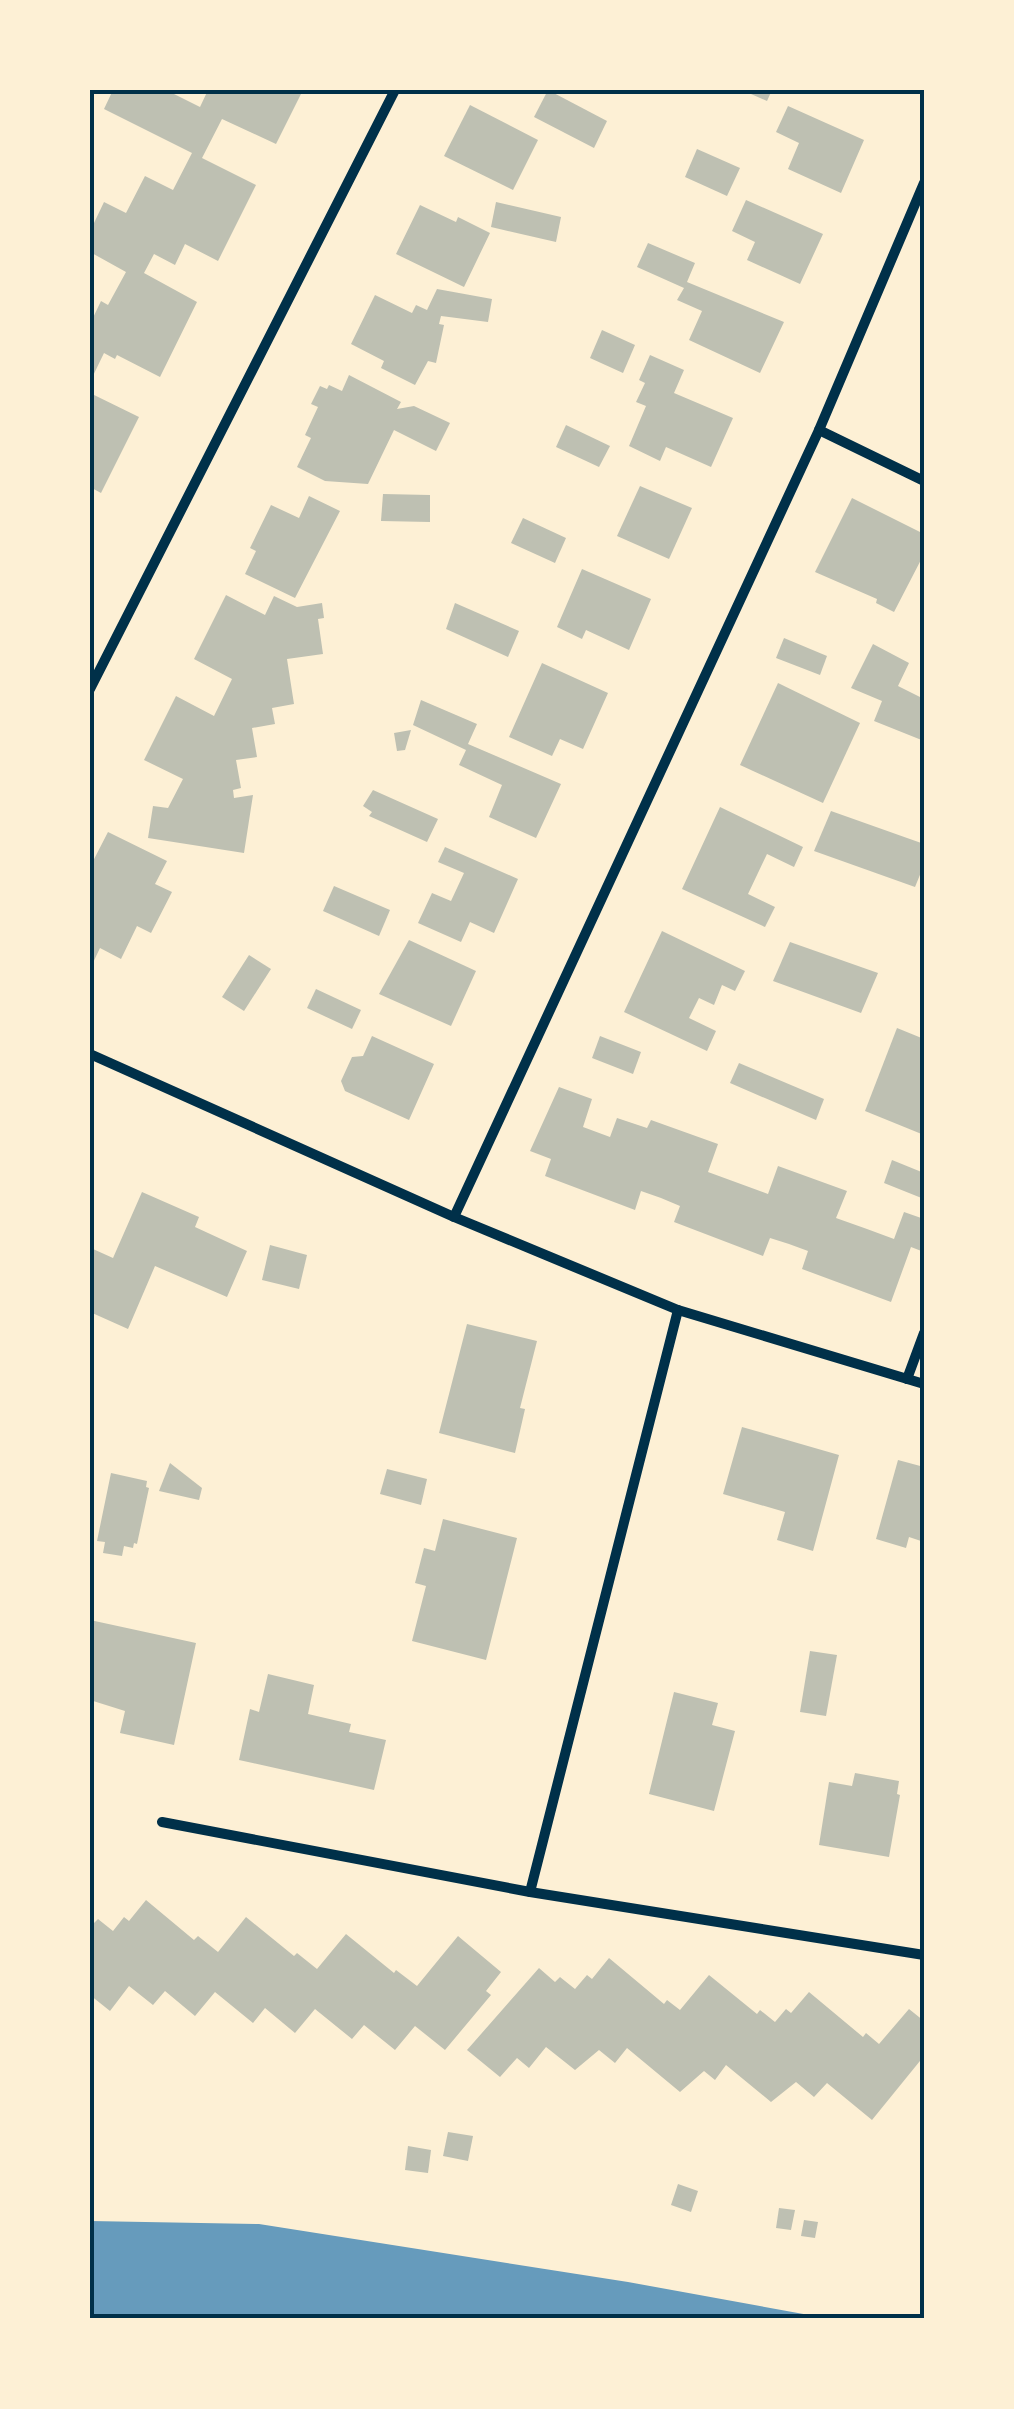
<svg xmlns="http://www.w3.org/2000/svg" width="1014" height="2409" font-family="'Open Sans',sans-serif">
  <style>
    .water { fill: #669bbc }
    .building { fill: #bec0b2 }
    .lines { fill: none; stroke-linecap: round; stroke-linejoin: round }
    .minor { stroke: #003049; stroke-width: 10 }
    .neatline { fill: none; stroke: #003049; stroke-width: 4 }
  </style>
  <rect width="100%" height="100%" fill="#fdf0d5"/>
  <path class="water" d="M 90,2221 L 259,2224 L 628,2282 L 831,2319 L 90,2319 Z"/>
  <g class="building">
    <path d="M 113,90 L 166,90 L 200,107 L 208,90 L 303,90 L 276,144 L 222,119 L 202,158 L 256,185 L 218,261 L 185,244 L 175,265 L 154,254 L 144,273 L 197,302 L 160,377 L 117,355 L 115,359 L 104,353 L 90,382 L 90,324 L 101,301 L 108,305 L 126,272 L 90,252 L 90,221 L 94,223 L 104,202 L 126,213 L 145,176 L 173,190 L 192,153 L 104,109 Z"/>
    <path d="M 548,90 L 607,121 L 594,148 L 534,117 Z"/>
    <path d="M 742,90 L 772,90 L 767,101 Z"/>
    <path d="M 470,105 L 538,140 L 513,190 L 444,156 Z"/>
    <path d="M 788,106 L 864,140 L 841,193 L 788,169 L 799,143 L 776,132 Z"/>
    <path d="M 697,149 L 740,168 L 727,196 L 685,177 Z"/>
    <path d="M 746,200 L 823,234 L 800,284 L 747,260 L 755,242 L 732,231 Z"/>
    <path d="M 496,202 L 561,217 L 556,242 L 491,227 Z"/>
    <path d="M 420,205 L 456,222 L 458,217 L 490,233 L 464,287 L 396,254 Z"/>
    <path d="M 648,243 L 695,263 L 687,282 L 784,322 L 760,373 L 689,340 L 702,311 L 677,300 L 684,288 L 637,267 Z"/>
    <path d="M 437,289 L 492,299 L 488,322 L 441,316 L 439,324 L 444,325 L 436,363 L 428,361 L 415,385 L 381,368 L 384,361 L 351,344 L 375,295 L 412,313 L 416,305 L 427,310 Z"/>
    <path d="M 602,330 L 635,345 L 623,373 L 590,358 Z"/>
    <path d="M 650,355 L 684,370 L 674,393 L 733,418 L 711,467 L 666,447 L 660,461 L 629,446 L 646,406 L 636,402 L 645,383 L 639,380 Z"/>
    <path d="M 349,375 L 401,402 L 397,409 L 414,406 L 450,423 L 436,451 L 394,430 L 368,484 L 325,481 L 297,467 L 311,438 L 305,435 L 318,407 L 311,404 L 320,386 L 327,389 L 329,385 L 342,391 Z"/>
    <path d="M 90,393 L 139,417 L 101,493 L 90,487 Z"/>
    <path d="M 566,425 L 610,446 L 599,467 L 556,447 Z"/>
    <path d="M 640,486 L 692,508 L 669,559 L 617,536 Z"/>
    <path d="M 383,494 L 430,495 L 430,522 L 381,521 Z"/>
    <path d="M 309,496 L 340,511 L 295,598 L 245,574 L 256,551 L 250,548 L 271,505 L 299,518 Z"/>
    <path d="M 852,498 L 924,534 L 924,554 L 894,612 L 876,603 L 877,599 L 815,572 Z"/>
    <path d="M 523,518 L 566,538 L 555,563 L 511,543 Z"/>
    <path d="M 582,569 L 651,599 L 629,650 L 586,630 L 582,639 L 557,627 Z"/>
    <path d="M 226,595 L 265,615 L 274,596 L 297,607 L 322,603 L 324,618 L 318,619 L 323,654 L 287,659 L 294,704 L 272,708 L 275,724 L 252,728 L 257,757 L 236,760 L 241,788 L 233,790 L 234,798 L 253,795 L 244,853 L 148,838 L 153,806 L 168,808 L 183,779 L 144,760 L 176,696 L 214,716 L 232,679 L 194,659 Z"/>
    <path d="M 455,603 L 519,631 L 508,657 L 446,629 Z"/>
    <path d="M 784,638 L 827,656 L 820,675 L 776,658 Z"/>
    <path d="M 873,644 L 909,663 L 898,686 L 924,699 L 924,741 L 874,721 L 882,701 L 851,688 Z"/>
    <path d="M 542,663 L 608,693 L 583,749 L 560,739 L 552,756 L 509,737 Z"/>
    <path d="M 778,683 L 860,723 L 823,803 L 740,765 Z"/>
    <path d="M 421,700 L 477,724 L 468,744 L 561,784 L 536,838 L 489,817 L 502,785 L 459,765 L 466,750 L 413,725 Z"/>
    <path d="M 411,730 L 405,750 L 397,751 L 394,733 Z"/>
    <path d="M 373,790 L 438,819 L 427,842 L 369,816 L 372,812 L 363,806 Z"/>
    <path d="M 720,807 L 803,847 L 794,867 L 767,854 L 748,894 L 775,907 L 765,927 L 682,889 Z"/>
    <path d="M 831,811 L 924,844 L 924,865 L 915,887 L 814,851 Z"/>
    <path d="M 108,832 L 167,861 L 155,884 L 172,892 L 151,933 L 137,926 L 121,959 L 100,948 L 90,969 L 90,867 Z"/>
    <path d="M 445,847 L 518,879 L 494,933 L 470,922 L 461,942 L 418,923 L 432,893 L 451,901 L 464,873 L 438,862 Z"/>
    <path d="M 334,886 L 390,910 L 379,936 L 323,911 Z"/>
    <path d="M 662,931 L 745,971 L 735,991 L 722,985 L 714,1005 L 699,998 L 689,1018 L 716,1031 L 707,1051 L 624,1012 Z"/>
    <path d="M 409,940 L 476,971 L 451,1026 L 379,994 Z"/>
    <path d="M 790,942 L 878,973 L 861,1013 L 773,981 Z"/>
    <path d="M 249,955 L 271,969 L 244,1011 L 222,997 Z"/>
    <path d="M 316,989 L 361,1010 L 352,1029 L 307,1008 Z"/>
    <path d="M 897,1028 L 924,1039 L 924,1135 L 865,1111 Z"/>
    <path d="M 372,1036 L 434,1064 L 409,1120 L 345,1091 L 341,1081 L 352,1057 L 363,1056 Z"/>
    <path d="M 600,1036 L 641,1052 L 633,1074 L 592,1058 Z"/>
    <path d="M 739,1063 L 824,1099 L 816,1120 L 730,1083 Z"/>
    <path d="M 559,1087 L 592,1099 L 583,1127 L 610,1137 L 617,1118 L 647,1128 L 651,1120 L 718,1144 L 708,1172 L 768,1194 L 778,1166 L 847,1191 L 836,1218 L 867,1229 L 894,1239 L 904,1212 L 924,1219 L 924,1252 L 911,1247 L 891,1302 L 802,1269 L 808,1251 L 789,1244 L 770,1238 L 763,1256 L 674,1222 L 680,1206 L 661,1198 L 641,1191 L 635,1210 L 545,1176 L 551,1159 L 530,1151 Z"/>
    <path d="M 892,1160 L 924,1173 L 924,1199 L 884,1183 Z"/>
    <path d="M 142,1192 L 199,1217 L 195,1227 L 247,1251 L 227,1297 L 155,1266 L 128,1329 L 90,1312 L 90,1256 L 93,1249 L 113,1258 Z"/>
    <path d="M 270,1245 L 307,1255 L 299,1289 L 262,1280 Z"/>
    <path d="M 467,1324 L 537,1341 L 520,1408 L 525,1409 L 515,1453 L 439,1433 Z"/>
    <path d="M 742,1427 L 839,1455 L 813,1551 L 777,1540 L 785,1512 L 723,1494 Z"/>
    <path d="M 898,1460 L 924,1467 L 924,1542 L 909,1537 L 906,1548 L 876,1539 Z"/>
    <path d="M 170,1463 L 202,1488 L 199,1500 L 159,1491 Z"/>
    <path d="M 387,1469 L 427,1479 L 421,1505 L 380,1494 Z"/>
    <path d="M 111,1473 L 147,1481 L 146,1487 L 149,1488 L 137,1544 L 134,1543 L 133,1548 L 124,1546 L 122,1556 L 103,1553 L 105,1542 L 97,1541 Z"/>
    <path d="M 443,1519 L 517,1538 L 486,1660 L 412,1641 L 426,1586 L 415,1583 L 424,1548 L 435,1551 Z"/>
    <path d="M 90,1620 L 196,1643 L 174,1745 L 120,1733 L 125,1711 L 90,1700 Z"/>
    <path d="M 810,1651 L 837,1655 L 826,1716 L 800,1712 Z"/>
    <path d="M 268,1674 L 314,1685 L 308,1714 L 351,1724 L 349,1732 L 386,1740 L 374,1790 L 239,1760 L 250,1709 L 259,1712 Z"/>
    <path d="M 674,1692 L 718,1703 L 712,1725 L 735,1731 L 714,1811 L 649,1794 Z"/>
    <path d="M 855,1773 L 899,1781 L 897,1794 L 900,1795 L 889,1857 L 819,1845 L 829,1782 L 852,1786 Z"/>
    <path d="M 146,1900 L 194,1940 L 198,1936 L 218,1952 L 246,1917 L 294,1956 L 297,1953 L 317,1969 L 346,1934 L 394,1973 L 396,1970 L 417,1986 L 458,1936 L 501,1972 L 486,1991 L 491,1995 L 445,2050 L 415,2026 L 395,2050 L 364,2025 L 352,2039 L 315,2009 L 295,2033 L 265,2008 L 253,2023 L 215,1992 L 195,2016 L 165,1991 L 153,2005 L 129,1986 L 110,2011 L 90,1995 L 90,1922 L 93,1924 L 98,1919 L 113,1931 L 124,1917 L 129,1921 Z"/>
    <path d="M 609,1958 L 664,2004 L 667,2000 L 680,2010 L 709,1975 L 757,2014 L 760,2010 L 775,2022 L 786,2009 L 791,2013 L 809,1992 L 863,2037 L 866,2033 L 879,2044 L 909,2009 L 924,2021 L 924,2056 L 872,2120 L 827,2083 L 814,2097 L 796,2082 L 771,2102 L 726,2065 L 715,2080 L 704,2071 L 680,2092 L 627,2048 L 615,2063 L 599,2050 L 575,2070 L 546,2047 L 529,2068 L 517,2058 L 500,2077 L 467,2050 L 539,1968 L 555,1982 L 560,1977 L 575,1989 L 587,1975 L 592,1979 Z"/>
    <path d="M 448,2132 L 473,2136 L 468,2161 L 443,2156 Z"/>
    <path d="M 408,2146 L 431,2150 L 428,2173 L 405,2170 Z"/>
    <path d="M 678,2184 L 698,2191 L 691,2212 L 671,2205 Z"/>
    <path d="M 779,2208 L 795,2210 L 791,2230 L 776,2228 Z"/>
    <path d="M 804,2220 L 818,2222 L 815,2238 L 801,2236 Z"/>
  </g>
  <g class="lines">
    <g class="minor">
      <path d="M 819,430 L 924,481"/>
      <path d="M 90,689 L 395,90"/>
      <path d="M 90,1054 L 454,1217 L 678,1310 L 924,1384"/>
      <path d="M 454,1217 L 819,430 L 924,183"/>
      <path d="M 907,1379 L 924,1333"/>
      <path d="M 162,1822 L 530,1892 L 924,1955"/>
      <path d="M 530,1892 L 678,1310"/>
    </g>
  </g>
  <rect width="1014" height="2409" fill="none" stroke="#fdf0d5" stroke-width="185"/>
  <rect x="92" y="92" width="830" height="2224" class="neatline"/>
</svg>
